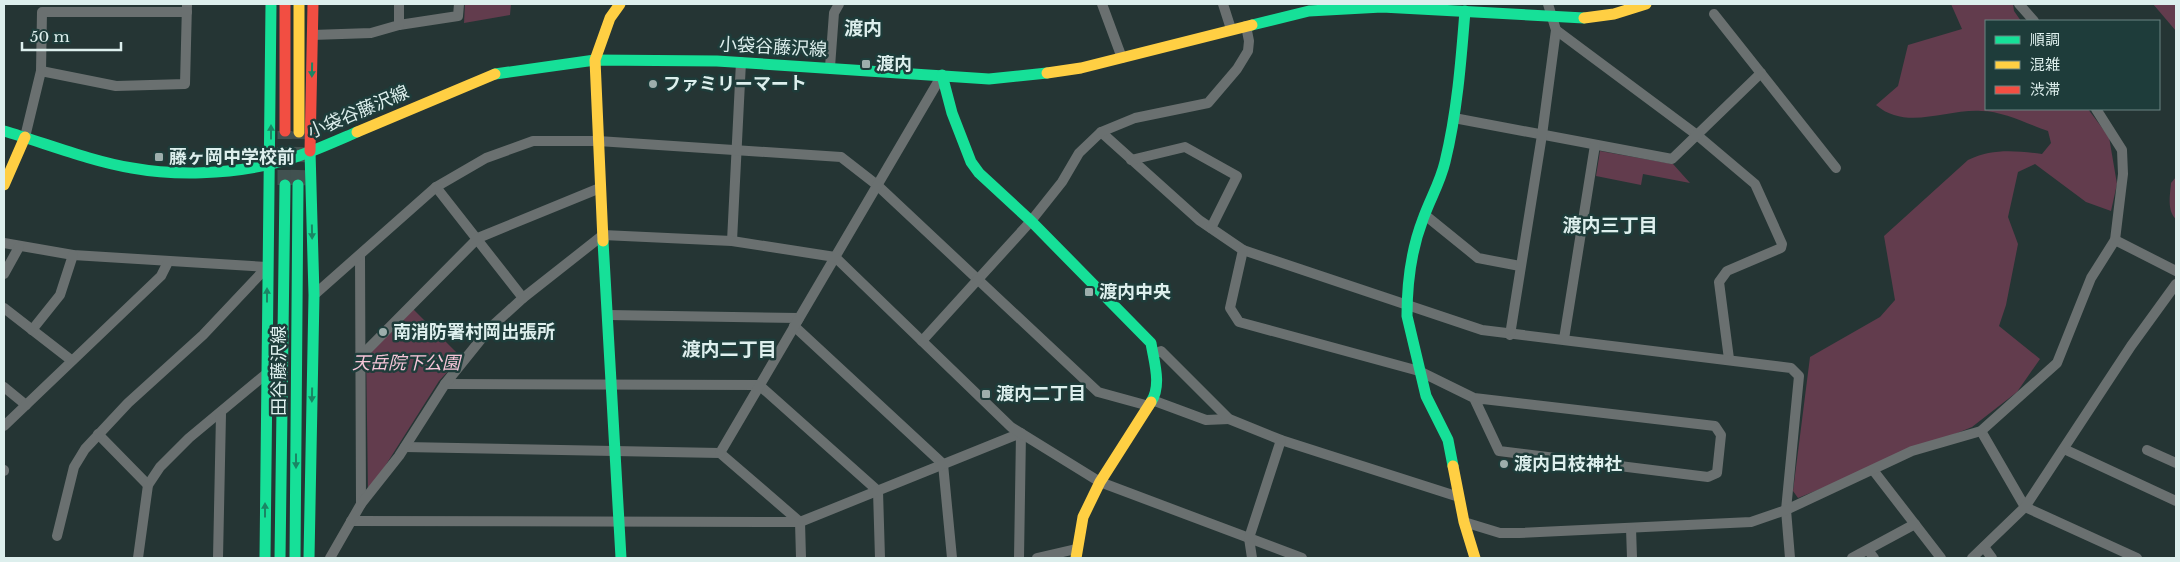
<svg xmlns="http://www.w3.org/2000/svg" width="2180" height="562" font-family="'Libre Baskerville','Noto Sans JP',serif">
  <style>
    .green { fill: #623c4d }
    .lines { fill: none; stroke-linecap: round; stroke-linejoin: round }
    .secondary-tunnel { stroke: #415150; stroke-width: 15; stroke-dasharray: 15 8; stroke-linecap: butt }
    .street { stroke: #6a7070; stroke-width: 10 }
    .fast { stroke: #16e098; stroke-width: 11 }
    .slow { stroke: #ffcf43; stroke-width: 11 }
    .jam { stroke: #f24e42; stroke-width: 11 }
    .oneway { fill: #1a8664 }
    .poi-dot { fill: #9daeac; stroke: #1e3c3a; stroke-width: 2 }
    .labels { text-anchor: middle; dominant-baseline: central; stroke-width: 5; stroke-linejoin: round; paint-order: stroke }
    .street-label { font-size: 18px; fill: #ddefed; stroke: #1e3c3a }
    .poi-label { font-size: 18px; font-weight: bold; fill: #ddefed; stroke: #1e3c3a; text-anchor: start }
    .park-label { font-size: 18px; font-style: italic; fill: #f5c5d8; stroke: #1e3c3a }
    .neighbourhood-label { font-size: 19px; font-weight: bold; fill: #ddefed; stroke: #1e3c3a }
  </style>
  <rect width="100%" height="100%" fill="#253534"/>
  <g class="green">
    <path d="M 465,4 L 511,4 L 510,15 L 464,23 Z"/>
    <path d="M 1951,4 L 2013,4 L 2014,11 L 2021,21 L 1986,21 L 1986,109 L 2088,109 L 2109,137 L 2117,184 L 2111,211 L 2086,202 L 2035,164 L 2018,172 L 2008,217 L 2018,244 L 2006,305 L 1999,326 L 2040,359 L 2017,392 L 1972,427 L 1798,498 L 1793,491 L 1810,357 L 1880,317 L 1895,300 L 1884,236 L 1968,160 C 1993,148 2016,151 2042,154 L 2051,143 L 2048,131 C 2027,124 2003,111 1981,111 C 1946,109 1906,131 1876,105 L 1898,86 L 1908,45 L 1962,29 Z"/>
    <path d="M 2153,4 L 2176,4 L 2176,31 Z"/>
    <path d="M 1600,151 L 1673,164 L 1690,183 L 1643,174 L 1641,185 L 1596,176 Z"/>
    <path d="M 2176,177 L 2176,219 C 2167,211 2170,195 2171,183 Z"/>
    <path d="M 411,307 L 461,357 L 439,381 L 368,493 L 366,347 Z"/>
  </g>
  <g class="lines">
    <g class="secondary-tunnel">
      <path d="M 285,185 L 285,131"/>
      <path d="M 298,185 L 299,132"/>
    </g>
    <g class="street">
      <path d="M 1102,4 L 1122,58"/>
      <path d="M 1223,4 L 1231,29"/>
      <path d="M 2019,4 L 2034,21"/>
      <path d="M 1714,14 L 1836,168"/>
      <path d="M 399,25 L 458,16 L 459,4"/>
      <path d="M 1556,30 L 1697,135 L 1755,184 L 1782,244 L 1781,248 L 1727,271 L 1719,282 L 1729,359"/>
      <path d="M 312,35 L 371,33 L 399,25 L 399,4"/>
      <path d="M 830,67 L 834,13 L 839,4"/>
      <path d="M 41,71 L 42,12 L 187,12"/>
      <path d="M 1454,118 L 1672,159 L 1761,73"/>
      <path d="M 1101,132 L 1199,220 L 1243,250 L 1482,330 L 1791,368 L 1799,376 L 1786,510 L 1790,558"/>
      <path d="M 25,137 L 41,71 L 116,86 L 185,84 L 187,4"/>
      <path d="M 1131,160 L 1185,147 L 1237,176 L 1211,228"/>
      <path d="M 436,187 L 523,298"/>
      <path d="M 1425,215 L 1478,258 L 1520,266"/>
      <path d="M 2115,240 L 2176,271"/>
      <path d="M 732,241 L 741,62"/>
      <path d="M 4,243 L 73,255 L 267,267"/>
      <path d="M 1243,250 L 1230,308 L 1239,322 L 1419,371 L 1474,398 L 1715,426 L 1721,435 L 1717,473 L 1708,477 L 1499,451 L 1474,398"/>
      <path d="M 360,256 L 361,504"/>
      <path d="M 4,274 L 19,247"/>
      <path d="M 314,295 L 436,187 L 486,158 L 533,141 L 598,141 L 841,157 L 877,185 L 1098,392 L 1149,406 L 1152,400 L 1206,420 L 1229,419"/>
      <path d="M 4,308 L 71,360"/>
      <path d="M 608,315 L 799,318 L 794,326 L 943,464 L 952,558"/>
      <path d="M 32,330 L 60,295 L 73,255"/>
      <path d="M 1510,335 L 1542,135 L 1556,30 L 1548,4"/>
      <path d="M 1564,339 L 1595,145"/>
      <path d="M 922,341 L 1031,221 L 1062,182 L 1079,153 L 1101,132 L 1135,118 L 1208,103 L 1237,69 L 1248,51 L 1249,41 L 1246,26"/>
      <path d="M 1154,354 L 1161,351 L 1229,419 L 1281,440 L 1459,497"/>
      <path d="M 362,355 L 478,238 L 600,188"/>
      <path d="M 445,384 L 759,385 L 878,491 L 880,558"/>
      <path d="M 4,387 L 26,405"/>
      <path d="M 4,426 L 161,276 L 168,262"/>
      <path d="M 1981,431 L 2025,507 L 2137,558"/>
      <path d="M 98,434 L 148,485"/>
      <path d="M 405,447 L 720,453 L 800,522 L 801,558"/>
      <path d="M 2064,449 L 2176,501"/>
      <path d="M 2147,450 L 2176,463"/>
      <path d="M 720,453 L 942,75"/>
      <path d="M 4,470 L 4,471"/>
      <path d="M 1873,470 L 1941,558"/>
      <path d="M 351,521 L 800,522 L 1021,433 L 1019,558"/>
      <path d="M 1464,522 L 1500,533 L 1519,533 L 1751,522 L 1786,510 L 1912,451 L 1981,431 L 2057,363 L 2091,278 L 2115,240 L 2123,174 L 2122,150 L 2096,109"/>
      <path d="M 1631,528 L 1632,558"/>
      <path d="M 57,536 L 74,467 L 85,449 L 128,403 L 203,335 L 267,267"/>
      <path d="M 1984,547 L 1992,558"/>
      <path d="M 1868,550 L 1874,558"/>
      <path d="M 138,558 L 148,485 L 160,467 L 189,438 L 266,374"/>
      <path d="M 218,558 L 221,414"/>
      <path d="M 330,558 L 361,504 L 399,456 L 445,384 L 490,328 L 523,298 L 603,235 L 732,241 L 835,257 L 1011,427 L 1100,482 L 1302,558"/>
      <path d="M 1037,558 L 1076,549"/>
      <path d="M 1252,558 L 1249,538 L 1281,440"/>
      <path d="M 1852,558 L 1915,524"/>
      <path d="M 1972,558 L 2025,507 L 2131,346 L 2176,284"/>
    </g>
    <g class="fast">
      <path d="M 1252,25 L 1309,11 L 1382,7 L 1584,18"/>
      <path d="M 495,74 L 595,60 L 717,61 L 989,79 L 1047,73"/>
      <path d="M 942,75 L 952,113 L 971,162 L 979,173 L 1031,221 L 1151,343 C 1154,362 1162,385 1151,402"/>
      <path d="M 4,131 C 45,143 90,161 132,168 C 176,176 228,174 271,164 C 301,157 329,144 357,132"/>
      <path d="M 603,241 L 621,558"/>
      <path d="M 1453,466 L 1448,440 L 1426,396 L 1407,316 C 1407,283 1411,250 1423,219 C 1430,199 1440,183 1445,162 C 1457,113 1461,62 1465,11"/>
      <path d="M 265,558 L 271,4"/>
      <path d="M 280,558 L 285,185"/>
      <path d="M 295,558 L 298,185"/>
      <path d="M 309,558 L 314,295 L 310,151"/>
    </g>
    <g class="slow">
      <path d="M 299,4 L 299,132"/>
      <path d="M 1584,18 L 1614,14 L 1646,4"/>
      <path d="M 1047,73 L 1081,68 L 1252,25"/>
      <path d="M 357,132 L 495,74"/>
      <path d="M 4,185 L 25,137"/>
      <path d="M 603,241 L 595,60 L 610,18 L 620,4"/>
      <path d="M 1453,466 L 1464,522 L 1475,558"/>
      <path d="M 1076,558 L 1083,517 L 1100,482 L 1151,402"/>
    </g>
    <g class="jam">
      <path d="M 285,4 L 285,131"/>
      <path d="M 310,151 L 313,4"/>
    </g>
  </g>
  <defs><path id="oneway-solid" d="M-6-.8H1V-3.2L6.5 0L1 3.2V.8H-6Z" transform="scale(1.25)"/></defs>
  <g class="oneway">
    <use href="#oneway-solid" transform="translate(312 70) rotate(91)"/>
    <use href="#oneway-solid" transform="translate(271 132) rotate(-90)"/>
    <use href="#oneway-solid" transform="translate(312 232) rotate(89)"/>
    <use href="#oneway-solid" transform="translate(267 295) rotate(-90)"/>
    <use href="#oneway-solid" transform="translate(312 395) rotate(91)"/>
    <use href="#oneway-solid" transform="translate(296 461) rotate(90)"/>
    <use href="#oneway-solid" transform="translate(265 510) rotate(-90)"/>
  </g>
  <g class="poi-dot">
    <rect x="861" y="59" width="10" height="10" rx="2.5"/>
    <circle cx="653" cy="84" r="5"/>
    <rect x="154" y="152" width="10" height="10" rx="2.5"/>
    <rect x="1084" y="287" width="10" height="10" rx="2.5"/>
    <circle cx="383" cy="332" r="5"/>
    <rect x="981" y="389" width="10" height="10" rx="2.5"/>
    <circle cx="1504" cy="464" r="5"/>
  </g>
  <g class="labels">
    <g class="street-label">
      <text transform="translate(773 47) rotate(3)">小袋谷藤沢線</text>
      <text transform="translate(358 112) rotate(-23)">小袋谷藤沢線</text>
      <text transform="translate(279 371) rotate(-90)">田谷藤沢線</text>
    </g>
    <g class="poi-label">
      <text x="876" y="64">渡内</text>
      <text x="663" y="84">ファミリーマート</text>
      <text x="169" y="157">藤ヶ岡中学校前</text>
      <text x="1099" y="292">渡内中央</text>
      <text x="393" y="332">南消防署村岡出張所</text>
      <text x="996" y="394">渡内二丁目</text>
      <text x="1514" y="464">渡内日枝神社</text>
    </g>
    <g class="park-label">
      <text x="406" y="363">天岳院下公園</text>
    </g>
    <g class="neighbourhood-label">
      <text x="863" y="28">渡内</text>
      <text x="1610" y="225">渡内三丁目</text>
      <text x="729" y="349">渡内二丁目</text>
    </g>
  </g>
  <rect width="2180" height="562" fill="none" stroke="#ddefed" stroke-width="10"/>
  <rect x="1985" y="20" width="175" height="90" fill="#1e3c3a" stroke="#6a8482"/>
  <rect x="1995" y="36" width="25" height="8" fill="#16e098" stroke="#6a8482"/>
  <text x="2030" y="45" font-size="15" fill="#ddefed">順調</text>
  <rect x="1995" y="61" width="25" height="8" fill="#ffcf43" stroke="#6a8482"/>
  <text x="2030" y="70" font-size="15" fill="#ddefed">混雑</text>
  <rect x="1995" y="86" width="25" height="8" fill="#f24e42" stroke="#6a8482"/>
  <text x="2030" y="95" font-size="15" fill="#ddefed">渋滞</text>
  <path d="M22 42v8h99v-8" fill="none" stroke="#ddefed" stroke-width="2.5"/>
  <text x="30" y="42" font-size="15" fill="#ddefed" stroke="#1e3c3a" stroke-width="4" paint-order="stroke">50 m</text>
</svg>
